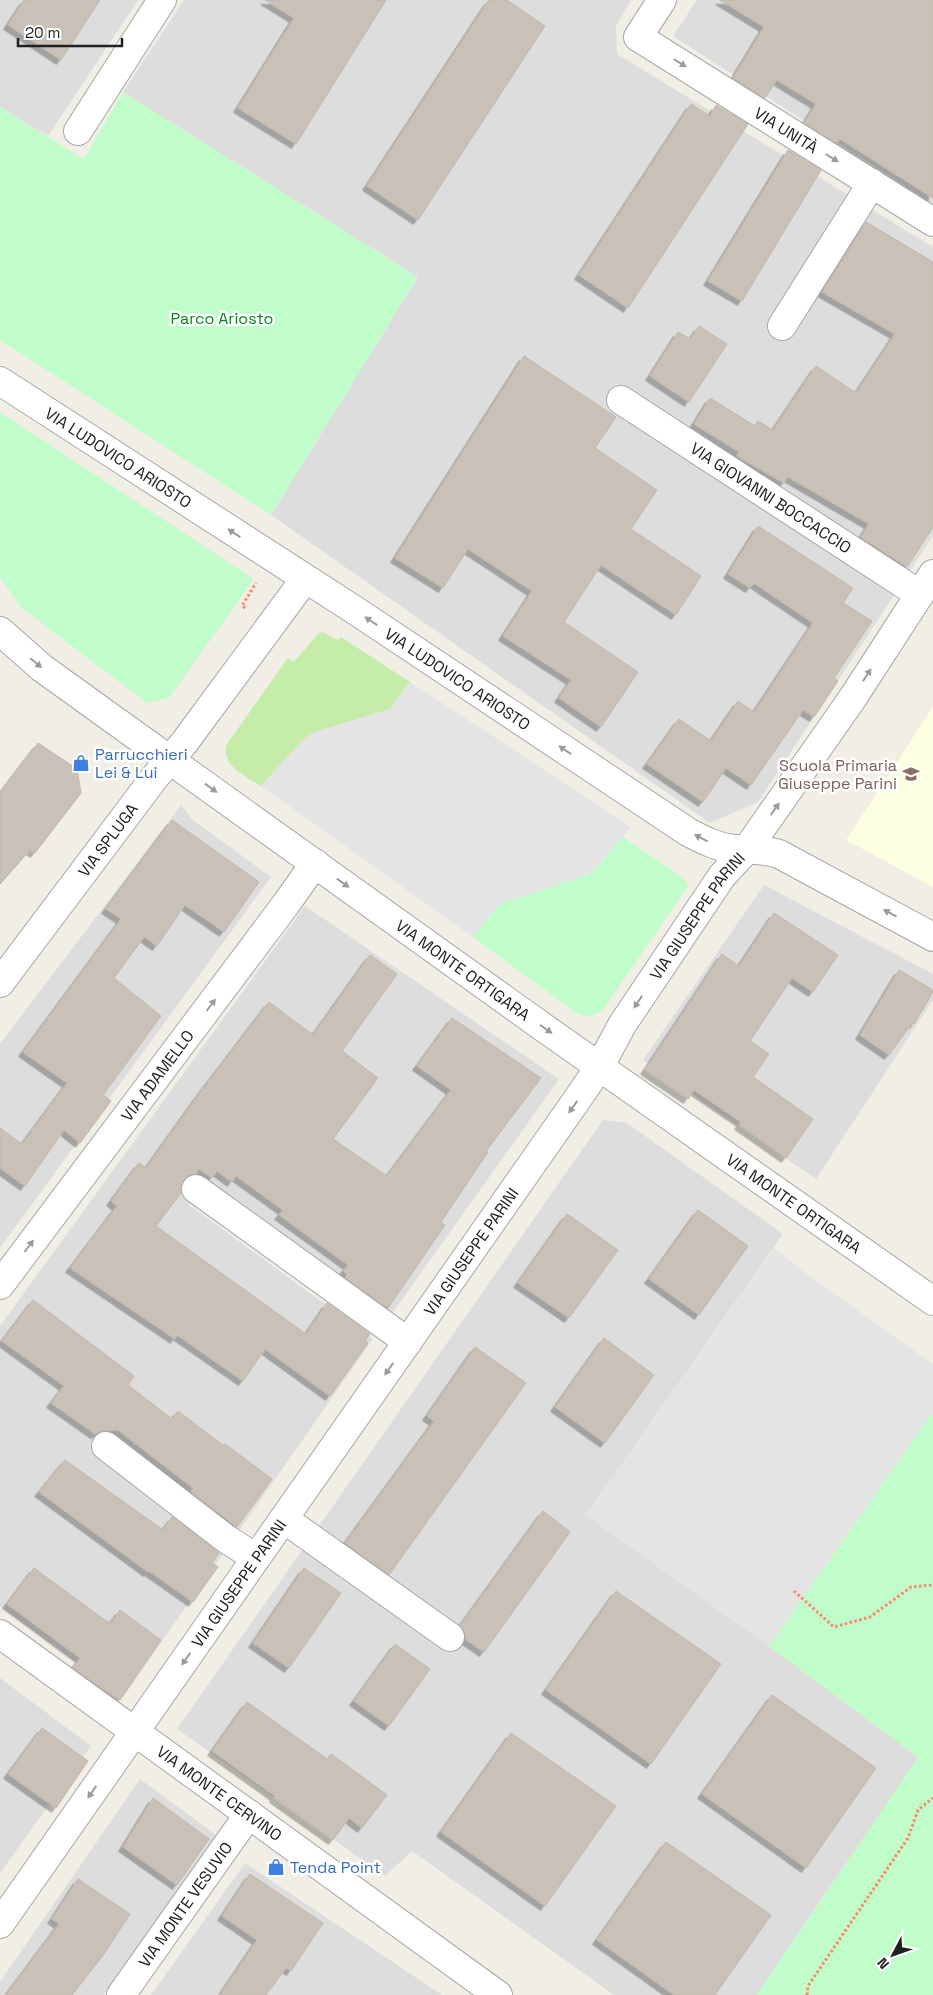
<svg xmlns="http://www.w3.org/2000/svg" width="933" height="1995" font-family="'Space Grotesk',sans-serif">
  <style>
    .residential { fill: #dedddd }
    .education { fill: #fcffe0 }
    .grass { fill: #c5eda9 }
    .park { fill: #c1fccb }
    .parking { fill: #e4e4e4 }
    .building { fill: #c9c1b8; stroke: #c3b6a7; filter: url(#shadow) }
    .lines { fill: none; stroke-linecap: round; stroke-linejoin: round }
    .minor-casing { stroke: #a7a7a7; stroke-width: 30 }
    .path { stroke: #ff8468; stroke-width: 3; stroke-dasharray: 2.5 2.5; stroke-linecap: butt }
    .minor { stroke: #fff; stroke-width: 28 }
    .oneway { fill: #9b9b9b }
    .labels { text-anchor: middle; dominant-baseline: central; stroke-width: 5; stroke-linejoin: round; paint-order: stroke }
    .street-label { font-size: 16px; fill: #202020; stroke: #fff }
    .park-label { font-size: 16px; fill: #06851b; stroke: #fff }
    .shop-label { font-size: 16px; fill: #366cbe; stroke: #fff; text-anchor: start }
    .education-label { font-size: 16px; fill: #785e54; stroke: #fff; text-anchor: end }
  </style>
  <defs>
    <filter id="shadow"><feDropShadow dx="-4.5" dy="4.5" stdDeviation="0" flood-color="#0004"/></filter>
  </defs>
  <rect width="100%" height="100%" fill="#f1eee6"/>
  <g class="residential">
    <path d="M 0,0 L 138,0 L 48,136 L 0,107 Z"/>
    <path d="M 184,0 L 631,0 L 616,26 L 617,54 L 933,247 L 933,536 L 758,802 L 710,823 L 271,515 L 418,277 L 123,92 Z"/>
    <path d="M 697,0 L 933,0 L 933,204 L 673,36 Z"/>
    <path d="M 181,805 L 193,820 L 271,877 L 0,1248 L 0,1044 Z"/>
    <path d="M 764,885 L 933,974 L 933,1000 L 816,1179 L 643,1060 Z"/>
    <path d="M 305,906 L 559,1079 L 391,1315 L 203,1182 L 189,1205 L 373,1339 L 123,1697 L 0,1606 L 0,1326 Z"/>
    <path d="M 603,1120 L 627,1123 L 783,1234 L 586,1515 L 769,1646 L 918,1757 L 757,1995 L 614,1995 L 412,1851 L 385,1876 L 177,1729 Z"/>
    <path d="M 0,1678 L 91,1746 L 0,1873 Z"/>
    <path d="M 140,1779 L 216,1835 L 104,1995 L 0,1995 L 0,1982 Z"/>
    <path d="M 245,1863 L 442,1995 L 151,1995 Z"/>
  </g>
  <path class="education" d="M 933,707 L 933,887 L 846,840 Z"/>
  <path class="grass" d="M 322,632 L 338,640 L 341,637 L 410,682 L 390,709 L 312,733 L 301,742 L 261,786 C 246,776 220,766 227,744 L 288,658 L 294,662 L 317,635 Z"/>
  <g class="park">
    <path d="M 123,92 L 418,277 L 271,515 L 0,340 L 0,107 L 84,159 Z"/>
    <path d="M 0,412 L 254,579 L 169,698 L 147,703 L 21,607 L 0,577 Z"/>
    <path d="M 623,837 L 684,878 L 688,886 L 605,1007 C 596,1017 586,1018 575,1012 L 473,937 L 500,904 L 591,873 Z"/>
    <path d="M 933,1412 L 933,1995 L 757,1995 L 918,1757 L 769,1646 Z"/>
  </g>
  <g class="parking">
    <path d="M 410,682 L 631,827 L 591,873 L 500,904 L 473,937 L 261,786 L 301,742 L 312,733 L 390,709 Z"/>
    <path d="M 774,1248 L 803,1271 L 933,1364 L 933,1412 L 769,1646 L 586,1515 Z"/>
  </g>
  <g class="building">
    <path d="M 24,0 L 100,0 L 61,60 L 8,25 Z"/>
    <path d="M 265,0 L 386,0 L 296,144 L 238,108 L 294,18 Z"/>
    <path d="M 489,0 L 507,0 L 545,26 L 418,220 L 367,186 Z"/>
    <path d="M 720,0 L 933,0 L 933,198 L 840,139 L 837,143 L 804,123 L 816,104 L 777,80 L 765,98 L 733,78 L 764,27 Z"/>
    <path d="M 691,104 L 710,116 L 716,105 L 748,124 L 628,308 L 579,275 Z"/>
    <path d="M 788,150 L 821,170 L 742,301 L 708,281 Z"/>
    <path d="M 866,222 L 933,262 L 933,527 L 907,567 L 861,537 L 869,524 L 788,477 L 784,483 L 737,456 L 739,452 L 694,424 L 710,398 L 755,426 L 758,421 L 773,430 L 816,366 L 856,393 L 895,334 L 822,292 Z"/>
    <path d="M 699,326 L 727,344 L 689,402 L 650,376 L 678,332 L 690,339 Z"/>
    <path d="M 524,356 L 616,417 L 595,448 L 657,490 L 631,529 L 701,576 L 676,615 L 601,565 L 564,622 L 638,672 L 601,727 L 559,698 L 571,680 L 503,636 L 532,591 L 468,549 L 443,588 L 395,558 Z"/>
    <path d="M 758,526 L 853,588 L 843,603 L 872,621 L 834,678 L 838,681 L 814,717 L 803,710 L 751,785 L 726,768 L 703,802 L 647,764 L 679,719 L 711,741 L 738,701 L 754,712 L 813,623 L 754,583 L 750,588 L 728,574 Z"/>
    <path d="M 38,743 L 77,769 L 81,793 L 35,853 L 30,850 L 0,884 L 0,793 Z"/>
    <path d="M 172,820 L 259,882 L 224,932 L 185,905 L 157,946 L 144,937 L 114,978 L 161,1016 L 103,1095 L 111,1101 L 80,1143 L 64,1130 L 25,1186 L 0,1168 L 0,1128 L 22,1144 L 67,1083 L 23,1052 L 121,919 L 106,909 Z"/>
    <path d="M 774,913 L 838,955 L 813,992 L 792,978 L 750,1041 L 769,1054 L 753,1077 L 813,1119 L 786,1158 L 739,1125 L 741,1122 L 694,1090 L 688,1099 L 645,1070 L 722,954 L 739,966 Z"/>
    <path d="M 370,955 L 397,974 L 342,1051 L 378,1078 L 333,1139 L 387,1176 L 451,1090 L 417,1066 L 452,1018 L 541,1078 L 486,1151 L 488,1152 L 441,1222 L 445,1225 L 388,1308 L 345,1278 L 347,1275 L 343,1271 L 348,1265 L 279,1215 L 283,1210 L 236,1176 L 232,1182 L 217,1171 L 212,1178 L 199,1169 L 196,1174 L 189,1175 L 184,1180 L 181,1187 L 181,1193 L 156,1226 L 306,1334 L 327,1303 L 370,1334 L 365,1341 L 368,1343 L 330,1396 L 265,1349 L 243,1381 L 177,1335 L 175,1339 L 70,1268 L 117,1206 L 111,1201 L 139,1163 L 146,1168 L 196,1098 L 269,1002 L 313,1035 Z"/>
    <path d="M 899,970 L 933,990 L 933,992 L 914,1024 L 912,1023 L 889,1055 L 860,1035 Z"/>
    <path d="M 698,1210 L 748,1246 L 699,1315 L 649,1279 Z"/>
    <path d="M 567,1214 L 618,1250 L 569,1318 L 518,1283 Z"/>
    <path d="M 33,1300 L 134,1376 L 128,1385 L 172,1419 L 178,1411 L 224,1446 L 225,1444 L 272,1479 L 237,1527 L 191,1492 L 193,1488 L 118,1430 L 101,1431 L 95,1434 L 51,1403 L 64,1386 L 2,1341 Z"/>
    <path d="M 604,1338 L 654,1375 L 605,1443 L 555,1407 Z"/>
    <path d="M 475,1347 L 526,1383 L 389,1575 L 345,1543 L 434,1421 L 427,1416 Z"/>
    <path d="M 65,1460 L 163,1530 L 172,1517 L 219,1553 L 212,1563 L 218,1567 L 193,1602 L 149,1571 L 148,1572 L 39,1492 Z"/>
    <path d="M 543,1511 L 570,1532 L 484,1652 L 465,1639 L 464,1631 L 460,1626 Z"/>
    <path d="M 34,1568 L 106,1621 L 111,1623 L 120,1610 L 161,1640 L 120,1700 L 73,1668 L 80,1658 L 7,1604 Z"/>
    <path d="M 304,1568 L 341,1593 L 289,1668 L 253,1643 Z"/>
    <path d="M 616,1591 L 721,1664 L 651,1764 L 546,1690 Z"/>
    <path d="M 395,1644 L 430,1669 L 389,1726 L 354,1701 Z"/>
    <path d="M 772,1695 L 876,1768 L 806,1868 L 702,1794 Z"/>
    <path d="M 247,1702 L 327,1759 L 331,1754 L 387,1795 L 362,1828 L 349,1818 L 333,1840 L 274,1798 L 275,1796 L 212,1751 Z"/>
    <path d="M 42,1728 L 88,1761 L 56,1808 L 8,1774 Z"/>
    <path d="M 511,1733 L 616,1806 L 545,1906 L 441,1832 Z"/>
    <path d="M 153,1798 L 209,1839 L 177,1885 L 123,1847 Z"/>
    <path d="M 666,1842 L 771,1915 L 715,1995 L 674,1995 L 597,1940 Z"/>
    <path d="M 250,1874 L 323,1923 L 291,1971 L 286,1968 L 266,1995 L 220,1995 L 257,1940 L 222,1916 Z"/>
    <path d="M 78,1879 L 130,1914 L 104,1954 L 72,1995 L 6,1995 L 59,1924 L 52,1919 Z"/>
  </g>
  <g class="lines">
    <g class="minor-casing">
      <g id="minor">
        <path id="s1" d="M 662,0 L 638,37 L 933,222"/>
        <path d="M 78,131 L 162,0"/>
        <path d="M 782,326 L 872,183"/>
        <path id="s2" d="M 0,381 L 353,609 L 688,832 C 703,840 719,848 736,849 C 752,850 764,849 779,854 L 933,937"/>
        <path id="s3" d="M 621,400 L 919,594"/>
        <path id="s4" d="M 0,631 L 42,668 L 110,717 L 540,1025 L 933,1301"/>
        <path id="s5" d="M 0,983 L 155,777 L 184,743 L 305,579"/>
        <path d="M 196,1189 L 408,1342"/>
        <path id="s6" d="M 0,1285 L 286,904 L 315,863"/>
        <path d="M 106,1446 L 225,1538 L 256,1558"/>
        <path d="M 284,1519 L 450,1637"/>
        <path id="s7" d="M 0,1634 L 498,1995"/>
        <path id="s8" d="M 0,1924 L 574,1104 L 600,1066 L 622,1025 L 722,876 L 747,849 L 852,699 L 933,574"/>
        <path id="s9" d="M 121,1995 L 249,1814"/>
      </g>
    </g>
    <g class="path">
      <path d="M 245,608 L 242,606 L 256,583"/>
      <path d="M 794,1591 L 834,1627 L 870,1617 L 911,1587 L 933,1585"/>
      <path d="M 807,1995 L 808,1986 L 908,1838 L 918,1810 L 933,1798"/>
    </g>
    <use href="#minor" class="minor"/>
  </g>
  <defs><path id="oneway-solid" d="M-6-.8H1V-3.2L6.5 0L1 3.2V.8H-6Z" transform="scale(1.25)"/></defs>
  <g class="oneway">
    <use href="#oneway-solid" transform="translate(680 63) rotate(32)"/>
    <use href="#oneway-solid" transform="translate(832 158) rotate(32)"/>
    <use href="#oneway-solid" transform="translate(234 533) rotate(-147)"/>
    <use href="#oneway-solid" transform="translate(371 621) rotate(-147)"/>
    <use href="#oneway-solid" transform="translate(36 663) rotate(39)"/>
    <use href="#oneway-solid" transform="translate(867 675) rotate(-57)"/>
    <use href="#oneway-solid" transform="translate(565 750) rotate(-146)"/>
    <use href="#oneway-solid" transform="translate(211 788) rotate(36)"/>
    <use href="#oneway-solid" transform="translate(775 809) rotate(-55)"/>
    <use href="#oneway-solid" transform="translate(701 838) rotate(-153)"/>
    <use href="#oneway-solid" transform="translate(343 883) rotate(36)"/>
    <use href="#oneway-solid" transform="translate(890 913) rotate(-152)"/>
    <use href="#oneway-solid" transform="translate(638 1002) rotate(124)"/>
    <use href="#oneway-solid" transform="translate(211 1005) rotate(-53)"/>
    <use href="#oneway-solid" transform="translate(546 1029) rotate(35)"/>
    <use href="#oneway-solid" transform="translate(573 1107) rotate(125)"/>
    <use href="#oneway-solid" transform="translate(29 1246) rotate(-53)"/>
    <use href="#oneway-solid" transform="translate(389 1369) rotate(125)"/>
    <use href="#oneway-solid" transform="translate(186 1659) rotate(125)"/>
    <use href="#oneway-solid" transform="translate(92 1792) rotate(125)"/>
  </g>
  <defs>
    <g id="shop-bare" transform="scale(1.35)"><path d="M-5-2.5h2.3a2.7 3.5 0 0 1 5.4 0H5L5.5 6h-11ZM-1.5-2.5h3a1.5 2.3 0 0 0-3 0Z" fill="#3f7fe0" stroke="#fff" stroke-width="2.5" paint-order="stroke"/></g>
    <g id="school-bare" transform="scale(1.35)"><path d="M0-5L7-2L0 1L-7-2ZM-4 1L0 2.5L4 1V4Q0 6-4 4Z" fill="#8d6e63" stroke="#fff" stroke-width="2.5" paint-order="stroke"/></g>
  </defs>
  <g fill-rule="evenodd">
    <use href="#shop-bare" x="81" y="763"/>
    <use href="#school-bare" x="911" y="774"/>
    <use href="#shop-bare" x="276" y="1867"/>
  </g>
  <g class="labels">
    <g class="street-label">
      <text stroke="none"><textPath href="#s1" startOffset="219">VIA UNITÀ</textPath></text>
      <text stroke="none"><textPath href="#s2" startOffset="141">VIA LUDOVICO ARIOSTO</textPath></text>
      <text stroke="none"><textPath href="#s3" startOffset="179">VIA GIOVANNI BOCCACCIO</textPath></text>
      <text stroke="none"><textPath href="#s2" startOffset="546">VIA LUDOVICO ARIOSTO</textPath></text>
      <text stroke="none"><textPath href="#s5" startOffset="179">VIA SPLUGA</textPath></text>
      <text stroke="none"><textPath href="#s8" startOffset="1226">VIA GIUSEPPE PARINI</textPath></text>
      <text stroke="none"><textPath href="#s4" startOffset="574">VIA MONTE ORTIGARA</textPath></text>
      <text stroke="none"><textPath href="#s6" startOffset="262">VIA ADAMELLO</textPath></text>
      <text stroke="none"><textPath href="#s4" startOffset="979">VIA MONTE ORTIGARA</textPath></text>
      <text stroke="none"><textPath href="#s8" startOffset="821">VIA GIUSEPPE PARINI</textPath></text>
      <text stroke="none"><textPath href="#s8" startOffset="416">VIA GIUSEPPE PARINI</textPath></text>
      <text stroke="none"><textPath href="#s7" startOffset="271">VIA MONTE CERVINO</textPath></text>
      <text stroke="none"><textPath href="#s9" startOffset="111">VIA MONTE VESUVIO</textPath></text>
    </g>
    <g class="park-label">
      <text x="222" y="318">Parco Ariosto</text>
    </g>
    <g class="shop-label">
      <text x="95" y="754">Parrucchieri<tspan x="95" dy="18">Lei &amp; Lui</tspan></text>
      <text x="290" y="1867">Tenda Point</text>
    </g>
    <g class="education-label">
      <text x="897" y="765">Scuola Primaria<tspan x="897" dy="18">Giuseppe Parini</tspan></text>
    </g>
  </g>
  <g transform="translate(893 1955) rotate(229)" stroke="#ffffff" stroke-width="4" paint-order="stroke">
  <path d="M0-4L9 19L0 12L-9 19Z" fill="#202020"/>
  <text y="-8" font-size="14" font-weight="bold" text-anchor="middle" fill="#202020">N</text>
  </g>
  <path d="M18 38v8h104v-8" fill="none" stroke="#202020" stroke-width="2.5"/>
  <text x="25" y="38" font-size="15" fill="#202020" stroke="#ffffff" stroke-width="4" paint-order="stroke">20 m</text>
</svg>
